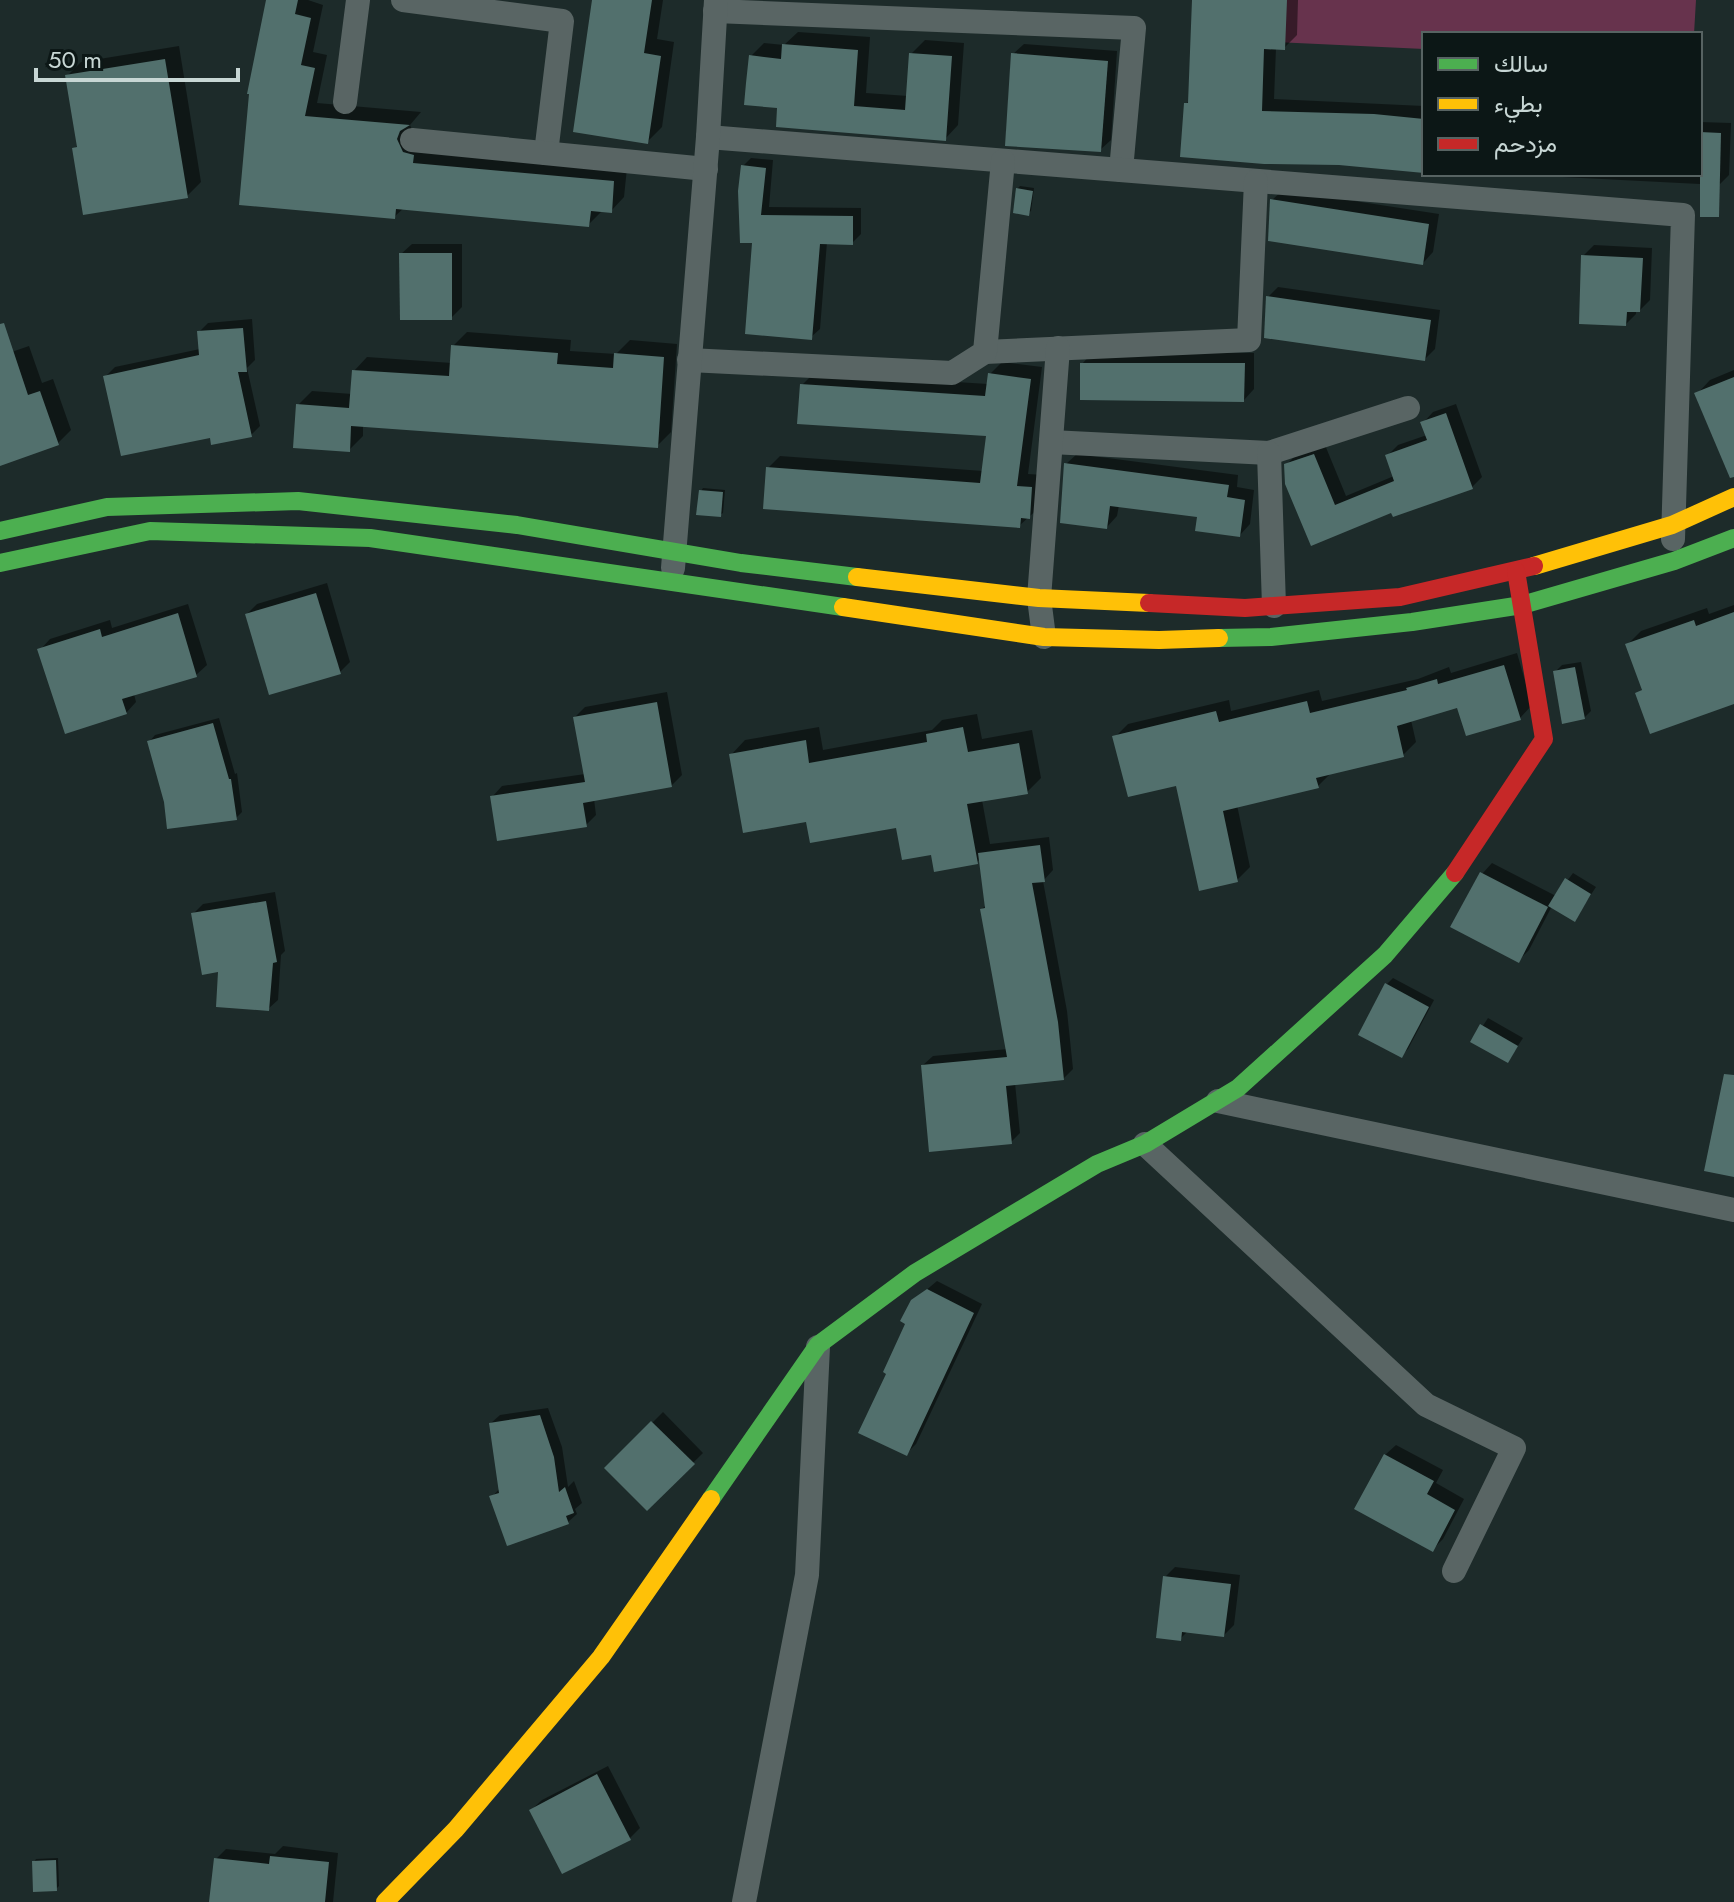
<svg xmlns="http://www.w3.org/2000/svg" width="1734" height="1902" font-family="Jost,Vazirmatn,sans-serif">
  <style>
    .pitch { fill: #67334d }
    .shadow { fill: #0007 }
    .building { fill: #52706d }
    .lines { fill: none; stroke-linecap: round; stroke-linejoin: round }
    .street { stroke: #596564; stroke-width: 24 }
    .fast { stroke: #4caf50; stroke-width: 18 }
    .slow { stroke: #ffc107; stroke-width: 18 }
    .jam { stroke: #c62828; stroke-width: 18 }
  </style>
  <rect width="100%" height="100%" fill="#1d2b2a"/>
  <path class="pitch" d="M 1255,0 L 1696,0 L 1694,34 L 1424,34 L 1424,49 L 1253,41 Z"/>
  <g class="shadow">
    <path d="M 268,0 L 308,0 L 323,5 L 313,52 L 327,55 L 317,103 L 421,112 L 410,125 L 416,139 L 627,168 L 624,197 L 611,211 L 603,210 L 588,225 L 404,208 L 394,217 L 241,203 Z"/>
    <path d="M 594,0 L 663,0 L 657,39 L 674,42 L 662,127 L 648,141 Z"/>
    <path d="M 1193,0 L 1298,0 L 1297,35 L 1284,48 L 1276,48 L 1274,99 L 1424,106 L 1424,171 L 1186,104 L 1190,100 Z"/>
    <path d="M 798,32 L 870,37 L 866,93 L 908,96 L 911,54 L 925,40 L 964,43 L 958,125 L 945,139 L 780,107 L 751,56 L 764,43 L 784,45 Z"/>
    <path d="M 1024,44 L 1117,51 L 1111,140 L 1100,150 L 1013,54 Z"/>
    <path d="M 179,46 L 201,182 L 187,196 L 74,149 L 79,144 L 67,76 L 81,62 Z"/>
    <path d="M 1700,122 L 1731,123 L 1729,175 L 1719,185 L 1543,176 L 1700,174 Z"/>
    <path d="M 751,158 L 773,160 L 769,207 L 861,208 L 861,234 L 852,243 L 827,242 L 820,329 L 811,337 L 755,241 L 743,166 Z"/>
    <path d="M 1020,186 L 1034,188 L 1031,211 L 1028,213 L 1017,189 Z"/>
    <path d="M 1283,190 L 1439,214 L 1433,252 L 1423,263 L 1272,200 Z"/>
    <path d="M 412,244 L 462,244 L 462,307 L 451,318 L 401,254 Z"/>
    <path d="M 1594,245 L 1652,248 L 1650,300 L 1640,310 L 1636,310 L 1636,314 L 1626,324 L 1583,256 Z"/>
    <path d="M 1278,287 L 1440,310 L 1435,349 L 1425,359 L 1268,297 Z"/>
    <path d="M 252,319 L 255,360 L 247,368 L 260,426 L 251,435 L 211,436 L 106,376 L 115,367 L 200,349 L 199,332 L 208,323 Z"/>
    <path d="M 467,332 L 571,340 L 570,351 L 616,354 L 630,340 L 677,344 L 671,432 L 657,446 L 363,425 L 363,436 L 349,450 L 298,405 L 312,391 L 352,394 L 354,371 L 367,357 L 452,363 L 453,346 Z"/>
    <path d="M 29,346 L 42,383 L 53,379 L 71,430 L 58,443 L 0,464 L 0,356 Z"/>
    <path d="M 1092,353 L 1254,353 L 1254,389 L 1244,400 L 1082,364 Z"/>
    <path d="M 1002,362 L 1042,367 L 1028,474 L 1044,475 L 1042,505 L 1019,526 L 768,468 L 780,456 L 983,471 L 988,434 L 802,385 L 814,373 L 988,384 L 990,374 Z"/>
    <path d="M 1734,370 L 1734,445 L 1697,394 L 1710,380 Z"/>
    <path d="M 1456,404 L 1482,477 L 1472,487 L 1392,510 L 1312,543 L 1286,465 L 1297,454 L 1325,445 L 1346,496 L 1394,476 L 1387,456 L 1398,445 L 1427,435 L 1423,423 L 1433,412 Z"/>
    <path d="M 1077,454 L 1238,475 L 1237,487 L 1254,490 L 1250,524 L 1240,535 L 1199,516 L 1119,505 L 1117,516 L 1107,527 L 1066,464 Z"/>
    <path d="M 703,488 L 725,490 L 723,513 L 720,515 L 701,491 Z"/>
    <path d="M 327,583 L 350,662 L 340,672 L 247,614 L 257,604 Z"/>
    <path d="M 188,604 L 207,665 L 196,675 L 134,694 L 136,702 L 126,713 L 40,650 L 50,639 L 110,620 L 112,628 Z"/>
    <path d="M 1734,605 L 1734,702 L 1638,694 L 1643,688 L 1628,644 L 1641,631 L 1707,608 L 1709,614 Z"/>
    <path d="M 1517,653 L 1532,705 L 1520,718 L 1459,706 L 1411,720 L 1416,742 L 1403,755 L 1332,772 L 1318,786 L 1237,805 L 1250,867 L 1237,880 L 1178,784 L 1115,737 L 1128,724 L 1229,700 L 1231,711 L 1319,690 L 1322,701 L 1418,679 L 1449,667 L 1451,673 Z"/>
    <path d="M 1581,662 L 1591,711 L 1584,718 L 1555,672 L 1562,665 Z"/>
    <path d="M 667,692 L 682,775 L 671,786 L 594,799 L 596,815 L 586,825 L 492,797 L 502,786 L 585,774 L 575,717 L 585,707 Z"/>
    <path d="M 977,714 L 982,739 L 1032,730 L 1041,778 L 1027,792 L 982,800 L 990,844 L 1049,837 L 1053,870 L 1043,881 L 1067,1011 L 1073,1069 L 1063,1079 L 1015,1083 L 1020,1133 L 1011,1142 L 923,1065 L 933,1056 L 1008,1049 L 982,909 L 987,904 L 981,858 L 977,862 L 933,853 L 897,826 L 808,819 L 731,755 L 745,740 L 819,727 L 823,750 L 932,730 L 942,720 Z"/>
    <path d="M 219,718 L 235,774 L 237,773 L 242,812 L 236,818 L 166,802 L 149,742 L 155,735 Z"/>
    <path d="M 1492,863 L 1556,896 L 1573,873 L 1596,887 L 1574,920 L 1552,906 L 1529,950 L 1518,961 L 1482,874 Z"/>
    <path d="M 275,892 L 285,951 L 281,955 L 278,1000 L 268,1009 L 193,914 L 203,904 Z"/>
    <path d="M 1393,978 L 1434,1000 L 1408,1049 L 1401,1056 L 1386,985 Z"/>
    <path d="M 1488,1018 L 1523,1038 L 1508,1061 L 1473,1041 Z"/>
    <path d="M 937,1281 L 982,1304 L 916,1444 L 906,1454 L 908,1323 L 912,1302 Z"/>
    <path d="M 548,1408 L 562,1447 L 568,1487 L 574,1481 L 582,1503 L 575,1509 L 577,1514 L 568,1522 L 492,1497 L 500,1488 L 491,1423 L 500,1415 Z"/>
    <path d="M 663,1412 L 703,1453 L 647,1508 L 607,1468 Z"/>
    <path d="M 1396,1445 L 1443,1470 L 1436,1483 L 1464,1499 L 1443,1539 L 1432,1550 L 1385,1455 Z"/>
    <path d="M 1175,1567 L 1240,1575 L 1234,1625 L 1224,1635 L 1188,1631 L 1180,1639 L 1165,1577 Z"/>
    <path d="M 608,1766 L 640,1828 L 630,1838 L 531,1810 L 542,1800 Z"/>
    <path d="M 283,1846 L 338,1853 L 333,1902 L 211,1902 L 216,1859 L 226,1849 L 275,1854 Z"/>
    <path d="M 58,1858 L 59,1886 L 56,1889 L 34,1862 L 36,1859 Z"/>
  </g>
  <g class="building">
    <path d="M 266,0 L 298,0 L 295,14 L 311,18 L 301,65 L 315,68 L 305,116 L 410,125 L 400,131 L 397,139 L 403,152 L 414,155 L 413,163 L 614,181 L 612,213 L 591,211 L 589,227 L 396,209 L 395,219 L 239,205 L 249,94 L 247,94 Z"/>
    <path d="M 592,0 L 652,0 L 644,53 L 661,56 L 648,144 L 573,132 Z"/>
    <path d="M 1192,0 L 1287,0 L 1285,50 L 1264,49 L 1262,111 L 1374,114 L 1424,119 L 1424,173 L 1339,165 L 1264,164 L 1180,157 L 1184,103 L 1188,103 Z"/>
    <path d="M 782,44 L 858,50 L 854,106 L 905,110 L 909,53 L 952,56 L 946,141 L 776,127 L 777,108 L 744,105 L 746,83 L 749,55 L 781,59 Z"/>
    <path d="M 1011,53 L 1108,61 L 1101,152 L 1005,146 Z"/>
    <path d="M 165,59 L 188,198 L 83,215 L 72,148 L 77,147 L 65,75 Z"/>
    <path d="M 1700,132 L 1721,133 L 1719,217 L 1700,217 Z"/>
    <path d="M 741,165 L 766,168 L 761,215 L 853,216 L 853,245 L 820,244 L 812,340 L 745,334 L 752,243 L 740,243 L 738,191 Z"/>
    <path d="M 1016,188 L 1033,191 L 1029,216 L 1013,213 Z"/>
    <path d="M 1270,199 L 1429,224 L 1423,265 L 1268,241 Z"/>
    <path d="M 399,253 L 452,253 L 452,320 L 400,320 Z"/>
    <path d="M 1581,255 L 1643,258 L 1640,312 L 1627,312 L 1626,326 L 1579,324 Z"/>
    <path d="M 1266,296 L 1431,320 L 1425,361 L 1264,338 Z"/>
    <path d="M 4,323 L 28,395 L 40,391 L 59,445 L 0,466 L 0,324 Z"/>
    <path d="M 243,328 L 247,372 L 238,372 L 252,437 L 211,445 L 210,438 L 121,456 L 103,376 L 199,355 L 197,331 Z"/>
    <path d="M 451,345 L 558,353 L 557,364 L 613,368 L 614,353 L 664,357 L 658,448 L 351,426 L 350,452 L 293,448 L 296,404 L 349,408 L 352,370 L 449,376 Z"/>
    <path d="M 1080,363 L 1245,363 L 1244,402 L 1080,400 Z"/>
    <path d="M 988,373 L 1031,379 L 1017,486 L 1032,487 L 1030,519 L 1021,518 L 1020,528 L 763,509 L 766,467 L 980,483 L 986,436 L 797,424 L 800,384 L 985,396 Z"/>
    <path d="M 1734,377 L 1734,477 L 1730,478 L 1694,393 Z"/>
    <path d="M 1446,413 L 1473,489 L 1393,517 L 1391,513 L 1311,546 L 1285,484 L 1284,464 L 1314,454 L 1335,505 L 1394,481 L 1385,455 L 1427,440 L 1420,422 Z"/>
    <path d="M 1064,463 L 1229,485 L 1227,497 L 1245,500 L 1240,537 L 1195,531 L 1197,517 L 1110,506 L 1107,529 L 1060,523 Z"/>
    <path d="M 699,490 L 723,492 L 721,517 L 696,515 Z"/>
    <path d="M 316,593 L 341,674 L 269,695 L 245,614 Z"/>
    <path d="M 1734,612 L 1734,704 L 1650,734 L 1635,693 L 1642,690 L 1625,644 L 1694,620 L 1696,626 Z"/>
    <path d="M 178,613 L 197,677 L 122,699 L 127,714 L 65,734 L 37,649 L 100,629 L 102,637 Z"/>
    <path d="M 1504,665 L 1521,720 L 1466,736 L 1457,708 L 1397,726 L 1404,757 L 1316,778 L 1319,788 L 1223,811 L 1238,882 L 1199,891 L 1176,786 L 1128,797 L 1112,736 L 1216,711 L 1219,722 L 1307,701 L 1310,713 L 1407,690 L 1406,688 L 1437,679 L 1438,684 Z"/>
    <path d="M 1575,667 L 1585,719 L 1562,724 L 1553,671 Z"/>
    <path d="M 657,702 L 672,787 L 583,803 L 587,827 L 497,841 L 490,796 L 585,782 L 573,717 Z"/>
    <path d="M 213,723 L 229,779 L 231,779 L 237,820 L 167,829 L 164,802 L 147,741 Z"/>
    <path d="M 963,727 L 968,752 L 1019,743 L 1028,794 L 967,804 L 978,864 L 934,872 L 931,855 L 902,860 L 896,828 L 810,843 L 806,822 L 743,833 L 729,754 L 806,740 L 809,763 L 927,742 L 926,734 Z"/>
    <path d="M 1040,845 L 1045,882 L 1032,883 L 1058,1022 L 1064,1080 L 1006,1086 L 1012,1144 L 929,1152 L 921,1065 L 1007,1057 L 980,909 L 985,908 L 978,853 Z"/>
    <path d="M 1480,872 L 1548,907 L 1519,963 L 1450,927 Z"/>
    <path d="M 1565,878 L 1591,894 L 1575,922 L 1548,906 Z"/>
    <path d="M 266,901 L 277,962 L 273,963 L 269,1011 L 216,1007 L 218,972 L 202,975 L 191,913 Z"/>
    <path d="M 1385,983 L 1429,1007 L 1402,1058 L 1358,1035 Z"/>
    <path d="M 1480,1024 L 1518,1046 L 1508,1063 L 1470,1042 Z"/>
    <path d="M 1724,1074 L 1734,1075 L 1734,1177 L 1704,1171 Z"/>
    <path d="M 927,1289 L 974,1313 L 907,1456 L 858,1433 L 886,1374 L 883,1372 L 905,1324 L 900,1321 L 911,1300 Z"/>
    <path d="M 540,1415 L 554,1457 L 559,1492 L 565,1487 L 574,1513 L 566,1516 L 569,1524 L 507,1546 L 489,1496 L 499,1493 L 489,1423 Z"/>
    <path d="M 651,1421 L 695,1464 L 647,1511 L 604,1468 Z"/>
    <path d="M 1384,1454 L 1434,1481 L 1427,1494 L 1455,1510 L 1433,1552 L 1354,1509 Z"/>
    <path d="M 1163,1576 L 1231,1584 L 1224,1637 L 1182,1632 L 1181,1641 L 1156,1638 Z"/>
    <path d="M 597,1774 L 631,1840 L 562,1874 L 529,1810 Z"/>
    <path d="M 270,1856 L 329,1862 L 325,1902 L 209,1902 L 214,1858 L 269,1864 Z"/>
    <path d="M 56,1860 L 57,1891 L 33,1892 L 32,1861 Z"/>
  </g>
  <g class="lines">
    <g class="street">
      <path d="M 403,0 L 562,21 L 546,153"/>
      <path d="M 715,11 L 1134,28 L 1121,170"/>
      <path d="M 345,102 L 358,0"/>
      <path d="M 708,137 L 1683,215 L 1673,539"/>
      <path d="M 412,140 L 706,169"/>
      <path d="M 985,352 L 1249,340 L 1256,181"/>
      <path d="M 689,360 L 952,373 L 985,352 L 1003,161"/>
      <path d="M 1051,442 L 1269,453 L 1408,408"/>
      <path d="M 1269,453 L 1274,606"/>
      <path d="M 673,568 L 708,137 L 716,0"/>
      <path d="M 1044,637 L 1039,598 L 1058,348"/>
      <path d="M 1218,1101 L 1734,1210"/>
      <path d="M 1145,1144 L 1426,1405 L 1514,1448 L 1454,1571"/>
      <path d="M 744,1902 L 807,1575 L 818,1347"/>
    </g>
    <g class="fast">
      <path d="M 0,531 L 107,507 L 298,501 L 517,525 L 741,563 L 857,577"/>
      <path d="M 0,563 L 150,531 L 370,538 L 843,607"/>
      <path d="M 1219,638 L 1271,637 L 1412,622 L 1522,605 L 1674,561 L 1734,538"/>
      <path d="M 711,1499 L 818,1345 L 915,1273 L 1097,1164 L 1145,1144 L 1238,1088 L 1385,955 L 1455,873"/>
    </g>
    <g class="slow">
      <path d="M 1534,566 L 1672,525 L 1734,497"/>
      <path d="M 857,577 L 1039,598 L 1149,603"/>
      <path d="M 843,607 L 1044,637 L 1159,640 L 1219,638"/>
      <path d="M 385,1902 L 456,1829 L 601,1657 L 711,1499"/>
    </g>
    <g class="jam">
      <path d="M 1149,603 L 1245,608 L 1400,597 L 1534,566"/>
      <path d="M 1455,873 L 1544,739 L 1516,571"/>
    </g>
  </g>
  <rect x="1422" y="32" width="280" height="144" fill="#0c1716" stroke="#576362" stroke-width="2"/>
  <rect x="1438" y="58" width="40" height="12" fill="#4caf50" stroke="#576362" stroke-width="2"/>
  <text x="1494" y="72" font-size="24" fill="#c7d6d4">سالك</text>
  <rect x="1438" y="98" width="40" height="12" fill="#ffc107" stroke="#576362" stroke-width="2"/>
  <text x="1494" y="112" font-size="24" fill="#c7d6d4">بطيء</text>
  <rect x="1438" y="138" width="40" height="12" fill="#c62828" stroke="#576362" stroke-width="2"/>
  <text x="1494" y="152" font-size="24" fill="#c7d6d4">مزدحم</text>
  <path d="M36 68v12h202v-12" fill="none" stroke="#c7d6d4" stroke-width="4"/>
  <text x="48" y="68" font-size="24" fill="#c7d6d4" stroke="#0c1716" stroke-width="6" paint-order="stroke">50 m</text>
</svg>
